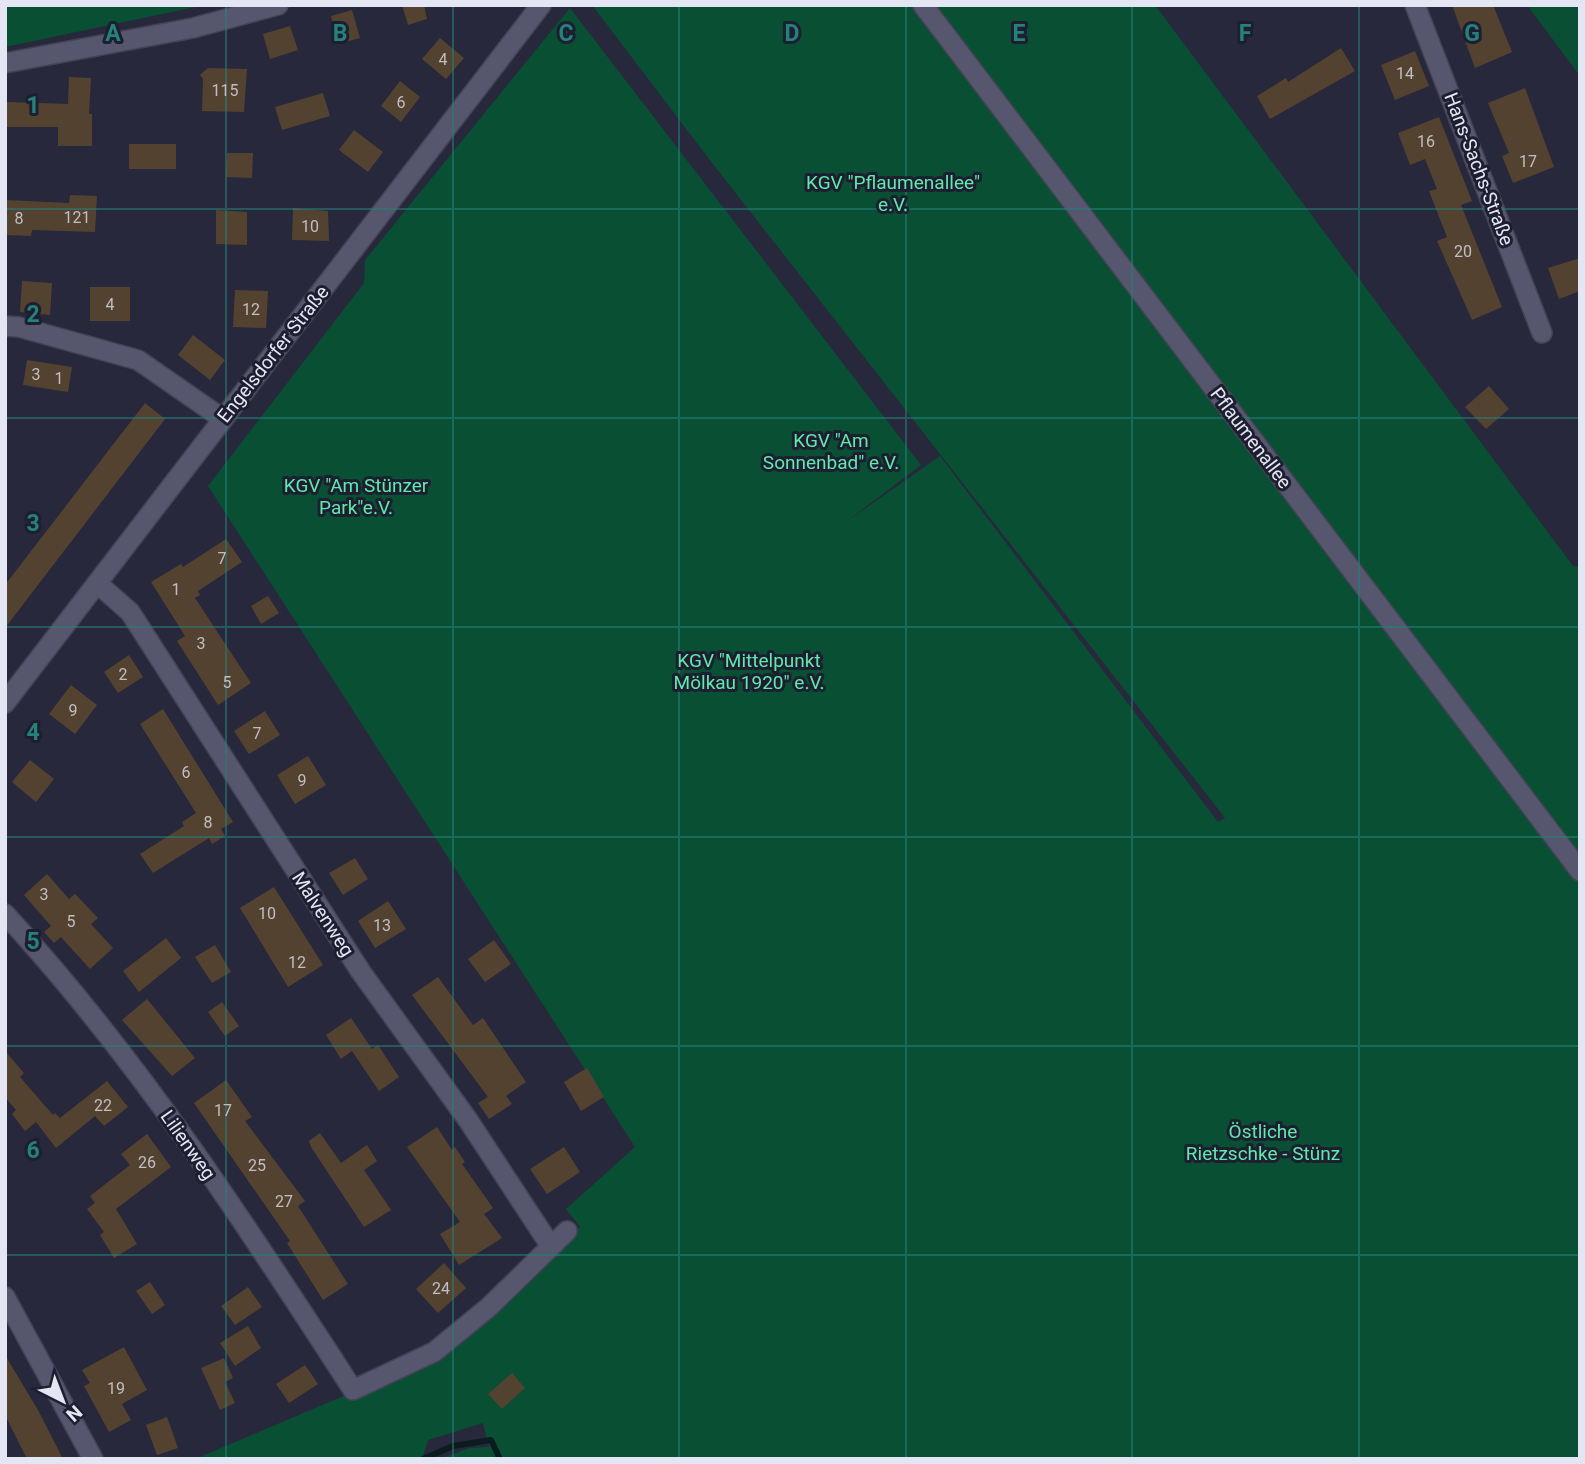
<svg xmlns="http://www.w3.org/2000/svg" width="1585" height="1464" font-family="Roboto,sans-serif">
  <style>
    .green { fill: #094f34 }
    .lines { fill: none; stroke-linecap: round; stroke-linejoin: round }
    .stream { stroke: #0b1b1f; stroke-width: 6 }
    .building { fill: #544231 }
    .minor-casing { stroke: #434354; stroke-width: 22 }
    .tertiary-casing { stroke: #434354; stroke-width: 22 }
    .minor { stroke: #56576e; stroke-width: 19 }
    .tertiary { stroke: #56576e; stroke-width: 19 }
    .grid { fill: none; stroke: #24817b; stroke-width: 2; stroke-opacity: 0.55 }
    .labels { text-anchor: middle; dominant-baseline: central; stroke-width: 6; stroke-linejoin: round; paint-order: stroke }
    .number-label { font-size: 16px; fill: #c1bdc2 }
    .street-label { font-size: 19px; fill: #e5e6f3; stroke: #1e1e31 }
    .park-label { font-size: 19px; fill: #5fe9ab; stroke: #1e1e31 }
    .grid-label { font-size: 23px; text-anchor: middle; font-weight: bold; fill: #24817b; stroke: #1e1e31; stroke-width: 6; stroke-linejoin: round; paint-order: stroke }
  </style>
  <rect width="100%" height="100%" fill="#27283b"/>
  <g class="green">
    <path d="M 5,5 L 205,5 L 5,47 Z"/>
    <path d="M 592,5 L 1155,5 L 1573,566 L 1580,567 L 1580,1459 L 440,1459 L 469,1448 L 489,1447 L 483,1423 L 428,1440 L 422,1459 L 195,1459 L 445,1353 L 580,1227 L 566,1209 L 635,1147 L 208,486 L 364,283 L 365,260 L 570,8 L 921,465 L 846,522 L 940,456 L 1218,822 L 1225,818 L 709,159 Z"/>
    <path d="M 1527,5 L 1580,5 L 1580,76 Z"/>
  </g>
  <g class="lines">
    <path class="stream" d="M 423,1459 L 453,1446 L 491,1440 L 500,1459"/>
  </g>
  <g class="building">
    <path d="M 402,5 L 424,5 L 427,19 L 408,25 Z"/>
    <path d="M 1452,5 L 1493,5 L 1512,52 L 1475,68 Z"/>
    <path d="M 352,10 L 360,38 L 338,44 L 331,16 Z"/>
    <path d="M 290,26 L 298,50 L 270,59 L 263,34 Z"/>
    <path d="M 440,38 L 464,58 L 446,79 L 422,59 Z"/>
    <path d="M 1341,48 L 1355,71 L 1270,119 L 1257,96 L 1286,78 L 1288,82 Z"/>
    <path d="M 1415,51 L 1429,86 L 1395,100 L 1381,65 Z"/>
    <path d="M 208,68 L 247,69 L 244,112 L 202,111 L 203,79 L 200,75 Z"/>
    <path d="M 69,77 L 91,78 L 89,114 L 92,114 L 92,146 L 58,146 L 58,127 L 7,127 L 7,102 L 68,104 Z"/>
    <path d="M 400,81 L 420,97 L 401,122 L 381,106 Z"/>
    <path d="M 1525,88 L 1554,167 L 1513,183 L 1502,156 L 1509,153 L 1488,103 Z"/>
    <path d="M 323,93 L 330,116 L 282,130 L 275,107 Z"/>
    <path d="M 1439,117 L 1472,201 L 1461,205 L 1502,307 L 1472,320 L 1437,241 L 1447,237 L 1429,191 L 1437,189 L 1425,159 L 1410,165 L 1398,133 Z"/>
    <path d="M 354,130 L 383,152 L 368,172 L 339,150 Z"/>
    <rect x="129" y="144" width="47" height="25"/>
    <path d="M 227,153 L 253,153 L 252,178 L 226,177 Z"/>
    <path d="M 70,195 L 97,196 L 95,232 L 32,230 L 31,236 L 5,235 L 5,200 L 69,203 Z"/>
    <path d="M 293,208 L 328,211 L 329,241 L 292,240 Z"/>
    <path d="M 216,210 L 247,212 L 247,245 L 216,244 Z"/>
    <path d="M 1580,258 L 1580,291 L 1559,299 L 1548,268 Z"/>
    <path d="M 22,281 L 52,283 L 50,315 L 20,312 Z"/>
    <rect x="90" y="287" width="40" height="34"/>
    <path d="M 235,290 L 268,291 L 266,328 L 233,327 Z"/>
    <path d="M 193,335 L 225,360 L 210,380 L 178,355 Z"/>
    <path d="M 27,360 L 72,367 L 68,392 L 23,385 Z"/>
    <path d="M 1489,386 L 1509,409 L 1486,429 L 1465,407 Z"/>
    <path d="M 145,403 L 165,419 L 5,628 L 5,585 Z"/>
    <path d="M 226,539 L 242,562 L 198,591 L 200,595 L 195,598 L 251,683 L 218,705 L 177,641 L 185,636 L 151,582 L 181,564 L 183,567 Z"/>
    <path d="M 268,596 L 279,613 L 261,624 L 251,606 Z"/>
    <path d="M 129,655 L 143,677 L 118,693 L 104,672 Z"/>
    <path d="M 71,685 L 97,705 L 75,734 L 49,714 Z"/>
    <path d="M 163,709 L 233,822 L 221,829 L 225,836 L 212,844 L 209,838 L 153,873 L 140,854 L 184,826 L 182,822 L 196,813 L 140,724 Z"/>
    <path d="M 265,711 L 280,735 L 249,754 L 234,731 Z"/>
    <path d="M 308,756 L 326,785 L 295,804 L 277,775 Z"/>
    <path d="M 30,760 L 54,779 L 36,802 L 12,782 Z"/>
    <path d="M 355,858 L 368,879 L 343,895 L 329,873 Z"/>
    <path d="M 47,874 L 69,899 L 75,894 L 98,918 L 91,924 L 113,948 L 90,969 L 61,937 L 54,943 L 44,932 L 51,926 L 24,895 Z"/>
    <path d="M 274,887 L 323,965 L 288,987 L 240,908 Z"/>
    <path d="M 388,901 L 406,929 L 375,948 L 358,921 Z"/>
    <path d="M 166,938 L 181,958 L 139,992 L 123,971 Z"/>
    <path d="M 494,940 L 511,964 L 485,982 L 468,959 Z"/>
    <path d="M 215,945 L 231,972 L 212,983 L 195,957 Z"/>
    <path d="M 438,977 L 473,1025 L 483,1018 L 526,1082 L 506,1096 L 512,1104 L 489,1119 L 478,1103 L 488,1097 L 412,995 Z"/>
    <path d="M 147,999 L 195,1058 L 172,1076 L 122,1020 Z"/>
    <path d="M 222,1002 L 239,1026 L 225,1036 L 208,1012 Z"/>
    <path d="M 351,1018 L 372,1049 L 378,1045 L 399,1077 L 379,1091 L 352,1051 L 341,1059 L 326,1035 Z"/>
    <path d="M 5,1051 L 24,1073 L 20,1077 L 53,1115 L 55,1113 L 60,1118 L 107,1081 L 128,1107 L 104,1126 L 95,1116 L 56,1148 L 36,1122 L 25,1131 L 12,1114 L 16,1110 L 5,1097 Z"/>
    <path d="M 587,1068 L 604,1097 L 581,1111 L 564,1082 Z"/>
    <path d="M 226,1080 L 252,1117 L 245,1121 L 305,1201 L 298,1206 L 348,1284 L 323,1300 L 287,1243 L 290,1241 L 194,1103 Z"/>
    <path d="M 437,1127 L 452,1150 L 455,1147 L 465,1162 L 462,1164 L 493,1208 L 484,1214 L 502,1238 L 459,1265 L 440,1234 L 460,1222 L 407,1147 Z"/>
    <path d="M 320,1133 L 341,1163 L 367,1145 L 377,1161 L 364,1170 L 391,1210 L 364,1227 L 311,1147 L 309,1141 Z"/>
    <path d="M 147,1134 L 171,1167 L 116,1209 L 137,1244 L 114,1258 L 100,1235 L 104,1232 L 87,1209 L 95,1203 L 90,1196 L 130,1165 L 121,1154 Z"/>
    <path d="M 564,1147 L 580,1172 L 547,1194 L 530,1169 Z"/>
    <path d="M 444,1263 L 466,1288 L 438,1313 L 416,1289 Z"/>
    <path d="M 150,1282 L 165,1305 L 152,1314 L 136,1291 Z"/>
    <path d="M 248,1287 L 262,1307 L 235,1325 L 221,1306 Z"/>
    <path d="M 248,1326 L 261,1348 L 235,1366 L 220,1343 Z"/>
    <path d="M 124,1347 L 147,1390 L 122,1404 L 131,1420 L 109,1432 L 84,1386 L 90,1383 L 82,1370 Z"/>
    <path d="M 5,1355 L 38,1410 L 63,1459 L 27,1459 L 5,1415 Z"/>
    <path d="M 224,1358 L 233,1378 L 225,1382 L 235,1403 L 220,1410 L 201,1368 Z"/>
    <path d="M 305,1365 L 318,1384 L 289,1403 L 276,1384 Z"/>
    <path d="M 512,1373 L 525,1388 L 502,1409 L 488,1394 Z"/>
    <path d="M 167,1417 L 178,1448 L 157,1455 L 146,1425 Z"/>
  </g>
  <g class="lines">
    <g class="minor-casing">
      <g id="minor">
        <path d="M 923,5 L 1580,871"/>
        <path d="M 1415,5 L 1542,333"/>
        <path d="M 5,326 L 19,327 L 138,360 L 223,419"/>
        <path d="M 97,583 L 130,612 L 361,972 L 468,1120 L 550,1245"/>
        <path d="M 5,914 C 138,1058 247,1226 353,1390 L 434,1352 L 489,1307 L 567,1231"/>
        <path d="M 5,1297 L 93,1459"/>
      </g>
    </g>
    <g class="tertiary-casing">
      <g id="tertiary">
        <path d="M 5,63 L 193,28 L 278,5"/>
        <path d="M 5,703 L 541,5"/>
      </g>
    </g>
    <use href="#minor" class="minor"/>
    <use href="#tertiary" class="tertiary"/>
  </g>
  <path class="grid" d="M 226,5 L 226,1459M 453,5 L 453,1459M 679,5 L 679,1459M 906,5 L 906,1459M 1132,5 L 1132,1459M 1359,5 L 1359,1459M 5,209 L 1580,209M 5,418 L 1580,418M 5,627 L 1580,627M 5,837 L 1580,837M 5,1046 L 1580,1046M 5,1255 L 1580,1255"/>
  <g class="labels">
    <g class="number-label">
      <text x="443" y="59">4</text>
      <text x="1405" y="73">14</text>
      <text x="225" y="90">115</text>
      <text x="401" y="102">6</text>
      <text x="1426" y="141">16</text>
      <text x="1528" y="161">17</text>
      <text x="77" y="217">121</text>
      <text x="19" y="218">8</text>
      <text x="310" y="226">10</text>
      <text x="1463" y="251">20</text>
      <text x="110" y="304">4</text>
      <text x="251" y="309">12</text>
      <text x="36" y="374">3</text>
      <text x="59" y="378">1</text>
      <text x="222" y="558">7</text>
      <text x="176" y="589">1</text>
      <text x="201" y="643">3</text>
      <text x="123" y="674">2</text>
      <text x="227" y="682">5</text>
      <text x="73" y="710">9</text>
      <text x="257" y="733">7</text>
      <text x="186" y="772">6</text>
      <text x="302" y="780">9</text>
      <text x="208" y="822">8</text>
      <text x="44" y="894">3</text>
      <text x="267" y="913">10</text>
      <text x="71" y="921">5</text>
      <text x="382" y="925">13</text>
      <text x="297" y="962">12</text>
      <text x="103" y="1105">22</text>
      <text x="223" y="1110">17</text>
      <text x="147" y="1162">26</text>
      <text x="257" y="1165">25</text>
      <text x="284" y="1201">27</text>
      <text x="441" y="1288">24</text>
      <text x="116" y="1388">19</text>
    </g>
    <g class="street-label">
      <text transform="translate(1479 169) rotate(69)">Hans-Sachs-Straße</text>
      <text transform="translate(273 354) rotate(-52)">Engelsdorfer Straße</text>
      <text transform="translate(1251 438) rotate(53)">Pflaumenallee</text>
      <text transform="translate(323 914) rotate(57)">Malvenweg</text>
      <text transform="translate(188 1145) rotate(55)">Lilienweg</text>
    </g>
    <g class="park-label">
      <text x="893" y="182">KGV "Pflaumenallee"<tspan x="893" dy="22">e.V.</tspan></text>
      <text x="831" y="440">KGV "Am<tspan x="831" dy="22">Sonnenbad" e.V.</tspan></text>
      <text x="356" y="485">KGV "Am Stünzer<tspan x="356" dy="22">Park"e.V.</tspan></text>
      <text x="749" y="660">KGV "Mittelpunkt<tspan x="749" dy="22">Mölkau 1920" e.V.</tspan></text>
      <text x="1263" y="1131">Östliche<tspan x="1263" dy="22">Rietzschke - Stünz</tspan></text>
    </g>
  </g>
  <g class="grid-label">
    <text x="113" y="41">A</text>
    <text x="340" y="41">B</text>
    <text x="566" y="41">C</text>
    <text x="792" y="41">D</text>
    <text x="1019" y="41">E</text>
    <text x="1245" y="41">F</text>
    <text x="1472" y="41">G</text>
    <text x="33" y="113">1</text>
    <text x="33" y="322">2</text>
    <text x="33" y="531">3</text>
    <text x="33" y="740">4</text>
    <text x="33" y="949">5</text>
    <text x="33" y="1158">6</text>
  </g>
  <rect width="1585" height="1464" fill="none" stroke="#e5e6f3" stroke-width="14"/>
  <g transform="translate(63 1401) rotate(138)" stroke="#1e1e31" stroke-width="5" paint-order="stroke">
  <path d="M0-5L12 26L0 18L-12 26Z" fill="#e5e6f3"/>
  <text y="-10" font-size="19" font-weight="bold" text-anchor="middle" fill="#e5e6f3">N</text>
  </g>
</svg>
